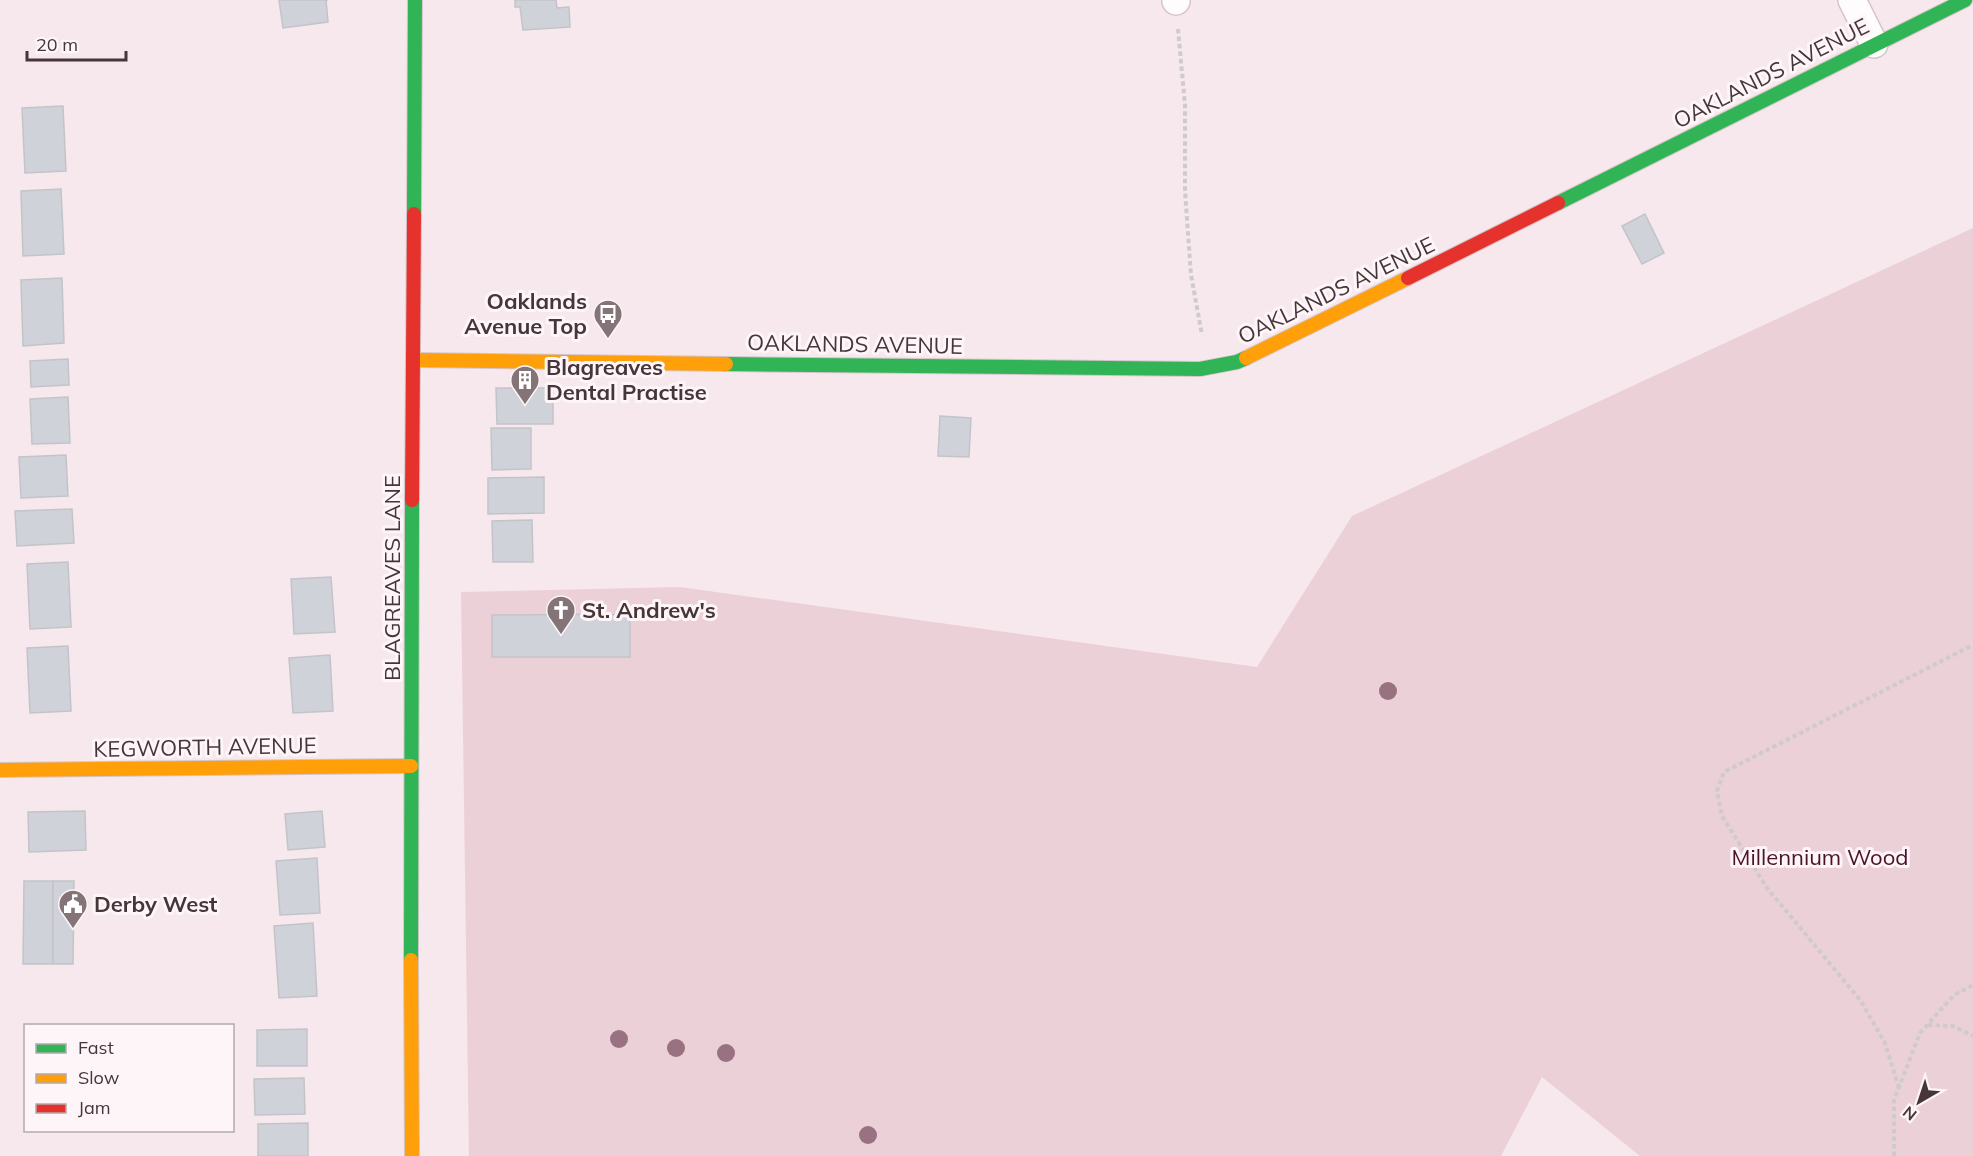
<svg xmlns="http://www.w3.org/2000/svg" width="1973" height="1156" font-family="Mulish,sans-serif">
  <style>
    .green { fill: #ebd0d7 }
    .building { fill: #d0d2d9; stroke: #c3c4c9; stroke-width: 1.5 }
    .lines { fill: none; stroke-linecap: round; stroke-linejoin: round }
    .street-casing { stroke: #d4c6ca; stroke-width: 30 }
    .fast-casing { stroke: #d4c6ca; stroke-width: 16 }
    .slow-casing { stroke: #d4c6ca; stroke-width: 16 }
    .jam-casing { stroke: #d4c6ca; stroke-width: 16 }
    .path { stroke: #d0cacb; stroke-width: 4; stroke-dasharray: 4.5 3; stroke-linecap: butt }
    .street { stroke: #fefcfc; stroke-width: 27 }
    .fast { stroke: #30b455; stroke-width: 14 }
    .slow { stroke: #ff9f0a; stroke-width: 14 }
    .jam { stroke: #e5322d; stroke-width: 14 }
    .tree { fill: #987280 }
    .labels { text-anchor: middle; dominant-baseline: central; stroke-width: 6; stroke-linejoin: round; paint-order: stroke }
    .street-label { font-size: 22px; fill: #46363a; stroke: #fdf5f7 }
    .poi-label { font-size: 22px; font-weight: bold; fill: #46363a; stroke: #fdf5f7; text-anchor: start }
    .park-label { font-size: 22px; fill: #4b1228; stroke: #fdf5f7 }
  </style>
  <rect width="100%" height="100%" fill="#f6e8ec"/>
  <path class="green" d="M 1973,228 L 1973,1156 L 1640,1156 L 1542,1077 L 1501,1156 L 469,1156 L 461,592 L 680,587 L 1257,667 L 1352,516 Z"/>
  <g class="building">
    <path d="M 279,0 L 328,0 L 326,0 L 328,22 L 283,28 Z"/>
    <path d="M 515,0 L 556,0 L 557,8 L 569,7 L 570,27 L 523,30 L 520,7 L 515,7 Z"/>
    <path d="M 63,106 L 66,171 L 25,173 L 22,108 Z"/>
    <path d="M 61,189 L 64,254 L 23,256 L 21,191 Z"/>
    <path d="M 1645,214 L 1664,253 L 1642,264 L 1622,226 Z"/>
    <path d="M 62,278 L 64,343 L 23,346 L 21,280 Z"/>
    <path d="M 68,359 L 69,385 L 31,387 L 30,361 Z"/>
    <path d="M 496,388 L 553,388 L 553,424 L 497,424 Z"/>
    <path d="M 68,397 L 70,443 L 32,444 L 30,399 Z"/>
    <path d="M 940,416 L 971,418 L 969,457 L 938,456 Z"/>
    <path d="M 491,428 L 531,428 L 531,469 L 492,470 Z"/>
    <path d="M 66,455 L 68,496 L 21,498 L 19,457 Z"/>
    <path d="M 544,477 L 544,513 L 488,514 L 488,478 Z"/>
    <path d="M 72,509 L 74,543 L 17,546 L 15,511 Z"/>
    <path d="M 532,520 L 533,562 L 493,562 L 492,521 Z"/>
    <path d="M 68,562 L 71,627 L 30,629 L 27,564 Z"/>
    <path d="M 331,577 L 335,632 L 294,634 L 291,579 Z"/>
    <path d="M 630,614 L 630,657 L 492,657 L 492,615 Z"/>
    <path d="M 68,646 L 71,711 L 30,713 L 27,648 Z"/>
    <path d="M 330,655 L 333,711 L 293,713 L 289,658 Z"/>
    <path d="M 85,811 L 86,850 L 29,852 L 28,812 Z"/>
    <path d="M 322,811 L 325,847 L 288,850 L 285,814 Z"/>
    <path d="M 317,858 L 320,913 L 280,915 L 276,861 Z"/>
    <path d="M 24,881 L 53,881 L 53,964 L 23,964 Z"/>
    <path d="M 53,881 L 74,881 L 73,964 L 53,964 Z"/>
    <path d="M 313,923 L 317,996 L 279,998 L 274,926 Z"/>
    <path d="M 307,1029 L 307,1066 L 257,1066 L 257,1030 Z"/>
    <path d="M 304,1078 L 305,1114 L 255,1115 L 254,1079 Z"/>
    <path d="M 308,1123 L 308,1156 L 258,1156 L 258,1124 Z"/>
  </g>
  <g class="lines">
    <g class="street-casing">
      <g id="street">
        <path d="M 1176,0 L 1176,1"/>
        <path d="M 1852,0 L 1874,44"/>
      </g>
    </g>
    <g class="fast-casing">
      <g id="fast">
        <path d="M 1558,203 L 1965,0"/>
        <path d="M 414,214 L 415,0"/>
        <path d="M 726,364 L 1200,369 L 1237,362 L 1246,358"/>
        <path d="M 411,960 L 412,500"/>
      </g>
    </g>
    <g class="slow-casing">
      <g id="slow">
        <path d="M 1246,358 L 1408,278"/>
        <path d="M 415,360 L 726,364"/>
        <path d="M 0,770 L 411,766"/>
        <path d="M 411,960 L 412,1156"/>
      </g>
    </g>
    <g class="jam-casing">
      <g id="jam">
        <path d="M 1408,278 L 1558,203"/>
        <path d="M 412,500 L 414,214"/>
      </g>
    </g>
    <g class="path">
      <path d="M 1178,29 L 1185,105 L 1185,191 L 1191,275 L 1202,335"/>
      <path d="M 1928,1025 L 1953,1026 L 1973,1036"/>
      <path d="M 1899,1088 L 1885,1043 L 1861,1001 L 1767,888 L 1722,816 L 1717,791 L 1724,772 L 1973,645"/>
      <path d="M 1894,1156 L 1894,1100 L 1920,1033 L 1954,995 L 1973,985"/>
    </g>
    <use href="#street" class="street"/>
    <use href="#fast" class="fast"/>
    <use href="#slow" class="slow"/>
    <use href="#jam" class="jam"/>
  </g>
  <g class="tree">
    <circle cx="1388" cy="691" r="9"/>
    <circle cx="619" cy="1039" r="9"/>
    <circle cx="676" cy="1048" r="9"/>
    <circle cx="726" cy="1053" r="9"/>
    <circle cx="868" cy="1135" r="9"/>
  </g>
  <defs>
    <g id="bus-pin" transform="scale(1.5)"><path d="M0 17L-7.5 6A9.5 9.5 0 1 1 7.5 6Z" fill="#847478" stroke="#fdf5f7"/><path d="M-5-6H5V4H4V6H2V4H-2V6H-4V4H-5ZM-3.5-4V0h7V-4ZM-3.5 1.2v1.5H-2V1.2ZM2 1.2v1.5H3.5V1.2Z" fill="#fff"/></g>
    <g id="building-pin" transform="scale(1.5)"><path d="M0 17L-7.5 6A9.5 9.5 0 1 1 7.5 6Z" fill="#847478" stroke="#fdf5f7"/><path d="M-4-6H4V6H1V3H-1V6H-4ZM-2.5-4.3h1.7v1.8h-1.7ZM.8-4.3h1.7v1.8H.8ZM-2.5-1h1.7V.8h-1.7ZM.8-1h1.7V.8H.8Z" fill="#fff"/></g>
    <g id="church-pin" transform="scale(1.5)"><path d="M0 17L-7.5 6A9.5 9.5 0 1 1 7.5 6Z" fill="#847478" stroke="#fdf5f7"/><path d="M-1.2-6h2.4v3.5h3.3v2.4h-3.3V6h-2.4V-.1h-3.3v-2.4h3.3Z" fill="#fff"/></g>
    <g id="civic-pin" transform="scale(1.5)"><path d="M0 17L-7.5 6A9.5 9.5 0 1 1 7.5 6Z" fill="#847478" stroke="#fdf5f7"/><path d="M-.6-6.5H3V-4.5H.6V-3L4-1V1h2V6H-6V1h2V-1L-.6-3ZM-1.2 2.5V6h2.4V2.5Z" fill="#fff"/></g>
  </defs>
  <g fill-rule="evenodd">
    <use href="#bus-pin" x="608" y="314"/>
    <use href="#building-pin" x="525" y="380"/>
    <use href="#church-pin" x="561" y="610"/>
    <use href="#civic-pin" x="73" y="904"/>
  </g>
  <g class="labels">
    <g class="street-label">
      <text transform="translate(1771 73) rotate(-27)">OAKLANDS AVENUE</text>
      <text transform="translate(1336 290) rotate(-26)">OAKLANDS AVENUE</text>
      <text transform="translate(855 344) rotate(1)">OAKLANDS AVENUE</text>
      <text transform="translate(392 578) rotate(-90)">BLAGREAVES LANE</text>
      <text transform="translate(205 747) rotate(-1)">KEGWORTH AVENUE</text>
    </g>
    <g class="poi-label">
      <text x="587" y="301" text-anchor="end">Oaklands<tspan x="587" dy="25">Avenue Top</tspan></text>
      <text x="546" y="367">Blagreaves<tspan x="546" dy="25">Dental Practise</tspan></text>
      <text x="582" y="610">St. Andrew's</text>
      <text x="94" y="904">Derby West</text>
    </g>
    <g class="park-label">
      <text x="1820" y="857">Millennium Wood</text>
    </g>
  </g>
  <rect x="24" y="1024" width="210" height="108" fill="#fdf5f7" stroke="#b4a9ab" stroke-width="1.5"/>
  <rect x="36" y="1044" width="30" height="9" fill="#30b455" stroke="#b4a9ab" stroke-width="1.5"/>
  <text x="78" y="1054" font-size="18" fill="#46363a">Fast</text>
  <rect x="36" y="1074" width="30" height="9" fill="#ff9f0a" stroke="#b4a9ab" stroke-width="1.5"/>
  <text x="78" y="1084" font-size="18" fill="#46363a">Slow</text>
  <rect x="36" y="1104" width="30" height="9" fill="#e5322d" stroke="#b4a9ab" stroke-width="1.5"/>
  <text x="78" y="1114" font-size="18" fill="#46363a">Jam</text>
  <g transform="translate(1919 1102) rotate(219)" stroke="#fdf5f7" stroke-width="4.5" paint-order="stroke">
  <path d="M0-4.5L10 22L0 15L-10 22Z" fill="#46363a"/>
  <text y="-9" font-size="16" font-weight="bold" text-anchor="middle" fill="#46363a">N</text>
  </g>
  <path d="M27 51v9h99v-9" fill="none" stroke="#46363a" stroke-width="3"/>
  <text x="36" y="51" font-size="18" fill="#46363a" stroke="#fdf5f7" stroke-width="4.5" paint-order="stroke">20 m</text>
</svg>
